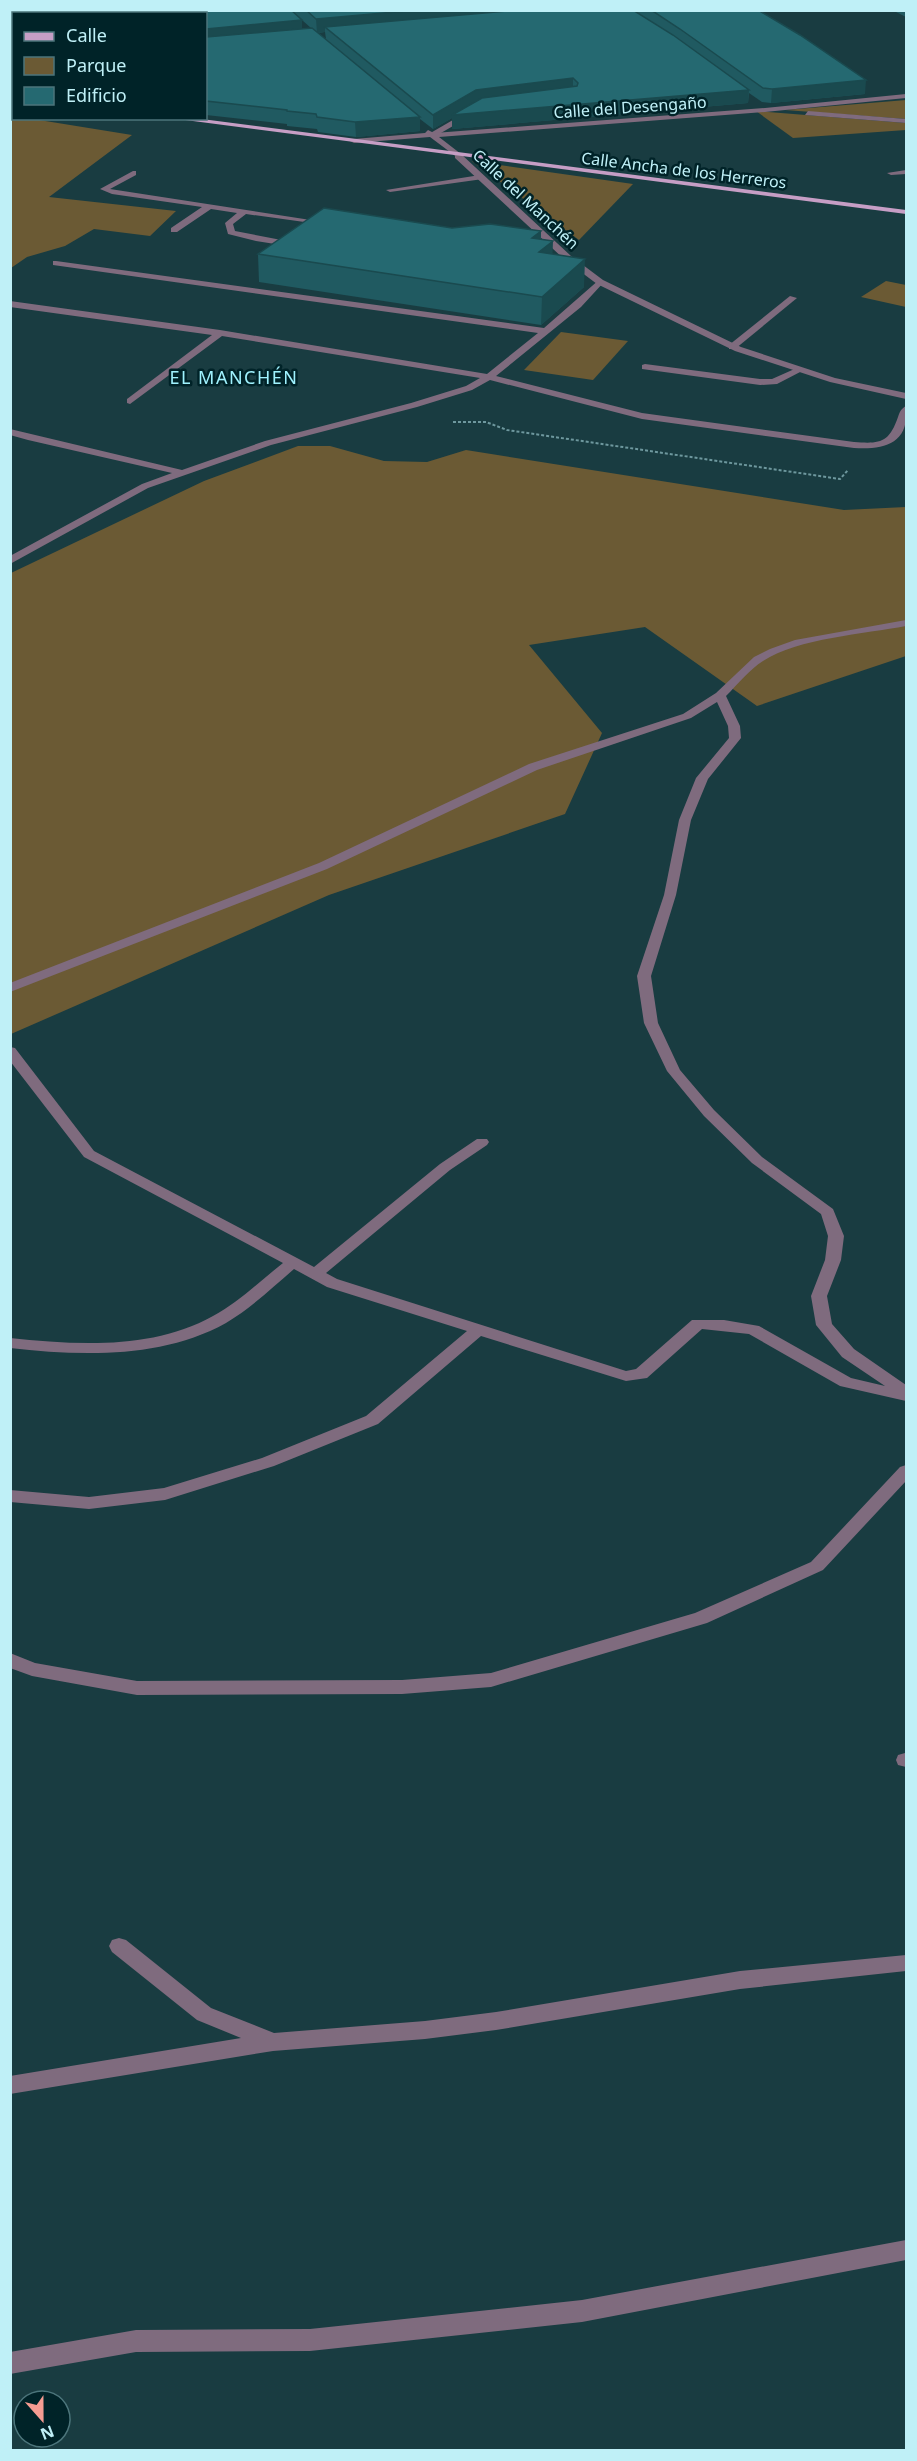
<svg xmlns="http://www.w3.org/2000/svg" width="917" height="2461" font-family="'Noto Sans',sans-serif">
  <style>
    .green { fill: #6b5a34 }
    .lines { fill: none; stroke-linecap: round; stroke-linejoin: round }
    .path { stroke: #6e989e; stroke-width: 2; stroke-dasharray: 3 2; stroke-linecap: butt }
    .service { fill: #7f6b7e; fill-rule: evenodd }
    .minor { fill: #7f6b7e; fill-rule: evenodd }
    .tertiary { fill: #7f6b7e; fill-rule: evenodd }
    .primary { fill: #c69ec5; fill-rule: evenodd }
    .wall { fill: #205a61; fill-rule: evenodd }
    .shaded-wall { fill: #1a4a4f }
    .building { fill: #256971; stroke: #1a4a4f; stroke-width: 1.5 }
    .labels { text-anchor: middle; dominant-baseline: central; stroke-width: 5; stroke-linejoin: round; paint-order: stroke }
    .far-street-label { font-size: 16px; fill: #bff0f7; stroke: #002328 }
    .far-neighbourhood-label { font-size: 18px; letter-spacing: 1.5px; fill: #9ff2fe; stroke: #002328 }
  </style>
  <rect width="100%" height="100%" fill="#193c41"/>
  <g class="green">
    <path d="M 906,100 L 906,119 L 785,110 Z"/>
    <path d="M 756,111 L 906,123 L 906,130 L 793,138 Z"/>
    <path d="M 10,115 L 13,115 L 14,118 L 33,119 L 132,135 L 49,197 L 176,211 L 150,236 L 94,229 L 65,246 L 27,257 L 11,268 Z"/>
    <path d="M 472,161 L 633,184 L 579,240 Z"/>
    <path d="M 886,281 L 906,285 L 906,307 L 861,297 Z"/>
    <path d="M 561,332 L 628,341 L 593,380 L 524,370 Z"/>
    <path d="M 298,446 L 330,446 L 384,461 L 427,462 L 466,450 L 844,510 L 906,507 L 906,656 L 757,706 L 645,627 L 529,645 L 602,733 L 565,814 L 329,895 L 11,1034 L 11,573 L 204,481 Z"/>
  </g>
  <g class="lines">
    <path class="path" d="M 453,422 L 486,422 L 507,430 L 840,479 L 848,470"/>
    <g class="service">
      <path d="M 465,113 L 472,115 L 434,137 L 427,135 Z"/>
      <path d="M 906,170 L 906,174 L 891,175 L 887,173 Z"/>
      <path d="M 133,171 L 136,171 L 136,175 L 110,189 L 330,223 L 326,225 L 246,214 L 233,224 L 235,231 L 297,243 L 297,247 L 294,247 L 256,241 L 228,234 L 225,223 L 237,213 L 211,209 L 177,232 L 171,232 L 171,228 L 202,207 L 112,194 L 100,189 Z"/>
      <path d="M 480,175 L 483,175 L 483,179 L 390,192 L 386,190 Z"/>
      <path d="M 790,296 L 797,298 L 735,349 L 729,349 L 729,345 Z"/>
      <path d="M 645,364 L 760,379 L 772,379 L 799,367 L 804,370 L 777,384 L 760,385 L 642,369 L 642,365 Z"/>
    </g>
    <g class="minor">
      <path d="M 906,94 L 906,98 L 765,112 L 439,137 L 461,154 L 462,156 L 458,158 L 430,137 L 354,143 L 350,141 L 354,139 L 425,133 L 428,130 L 434,133 L 765,108 Z"/>
      <path d="M 808,111 L 906,119 L 906,123 L 805,115 Z"/>
      <path d="M 56,261 L 544,328 L 600,279 L 604,282 L 581,307 L 496,376 L 642,413 L 854,442 C 880,444 889,443 898,417 C 900,411 901,409 906,406 C 910,443 885,450 854,448 L 642,419 L 490,380 L 472,390 L 417,407 L 271,445 L 148,488 L 10,564 L 10,556 L 142,484 L 172,473 L 28,440 L 10,435 L 10,429 L 182,470 L 265,441 L 411,403 L 466,386 L 480,378 L 222,336 L 130,404 L 127,403 L 127,399 L 212,335 L 10,307 L 10,301 L 220,330 L 487,374 L 538,333 L 53,265 L 53,261 Z"/>
      <path d="M 906,620 L 906,626 C 865,634 798,638 763,661 C 750,669 738,684 726,696 L 740,726 L 741,738 L 708,779 L 691,820 L 676,895 L 651,976 L 658,1023 L 680,1070 L 714,1110 L 762,1157 L 833,1209 L 844,1236 L 841,1260 L 827,1296 L 832,1324 L 854,1349 L 906,1385 L 906,1401 L 840,1386 L 749,1334 L 702,1329 L 647,1378 L 626,1381 L 481,1336 L 378,1424 L 274,1466 L 165,1500 L 89,1509 L 10,1502 L 10,1490 L 89,1497 L 164,1488 L 262,1458 L 366,1416 L 467,1331 L 327,1287 L 294,1269 C 272,1288 251,1308 226,1323 C 161,1359 81,1356 10,1348 L 10,1338 C 77,1345 152,1350 213,1316 C 239,1302 260,1281 283,1263 L 84,1157 L 10,1061 L 10,1047 L 15,1048 L 94,1151 L 314,1267 L 440,1164 L 477,1139 L 487,1139 L 489,1142 L 487,1145 L 450,1170 L 326,1273 L 337,1279 L 626,1371 L 636,1369 L 692,1320 L 724,1320 L 759,1326 L 851,1378 L 885,1386 L 842,1357 L 816,1325 L 811,1296 L 825,1260 L 828,1236 L 821,1214 L 752,1163 L 704,1116 L 667,1071 L 644,1023 L 637,976 L 664,895 L 679,820 L 696,778 L 729,738 L 728,726 L 717,702 L 691,718 L 537,770 L 327,869 L 10,992 L 10,983 L 319,863 L 529,764 L 683,714 L 716,693 L 754,657 L 770,649 L 795,640 Z"/>
      <path d="M 906,1465 L 906,1481 L 823,1570 L 707,1623 L 491,1687 L 402,1694 L 137,1695 L 32,1676 L 10,1668 L 10,1653 L 35,1663 L 137,1681 L 402,1680 L 491,1673 L 695,1613 L 811,1562 L 900,1467 Z"/>
      <path d="M 905,1753 L 906,1753 L 906,1767 L 898,1765 L 896,1760 L 898,1755 Z"/>
      <path d="M 119,1938 L 126,1940 L 211,2008 L 274,2033 L 425,2021 L 496,2012 L 740,1971 L 906,1955 L 906,1971 L 740,1989 L 496,2030 L 425,2039 L 273,2051 L 10,2094 L 10,2076 L 241,2038 L 197,2020 L 112,1952 L 109,1946 L 112,1940 Z"/>
      <path d="M 906,2240 L 906,2260 L 582,2322 L 310,2351 L 136,2352 L 10,2374 L 10,2352 L 136,2330 L 310,2329 L 582,2300 Z"/>
    </g>
    <path class="tertiary" d="M 455,154 L 461,154 L 571,256 L 603,280 L 741,347 L 835,378 L 906,393 L 906,399 L 830,382 L 735,351 L 597,284 L 565,260 L 455,158 Z"/>
    <g class="primary">
      <rect x="10" y="98" width="4" height="4"/>
      <path d="M 170,118 L 194,118 L 906,210 L 906,214 Z"/>
    </g>
  </g>
  <g class="wall">
    <path d="M 10,10 L 758,10 L 865,94 L 771,103 L 762,102 L 749,93 L 748,103 L 452,129 L 452,118 L 433,129 L 420,119 L 420,131 L 356,137 L 318,132 L 317,129 L 287,126 L 287,124 L 206,115 L 206,14 L 14,14 L 14,82 L 10,82 ZM 302,20 L 311,28 L 302,29 ZM 325,32 L 326,39 L 318,33 Z"/>
    <path d="M 892,10 L 906,10 L 906,17 Z"/>
    <path d="M 541,231 L 541,239 L 552,254 L 584,287 L 541,325 L 259,282 L 258,254 Z"/>
  </g>
  <g class="shaded-wall">
    <path d="M 417,10 L 570,10 L 325,27 L 325,32 L 317,33 L 316,19 Z"/>
    <path d="M 302,20 L 302,33 L 206,42 L 206,29 Z"/>
    <rect x="10" y="45" width="4" height="14"/>
    <path d="M 573,78 L 573,92 L 749,90 L 748,103 L 452,129 L 452,118 L 433,129 L 433,115 L 476,90 Z"/>
    <path d="M 866,80 L 865,94 L 771,103 L 772,89 Z"/>
    <path d="M 420,117 L 420,131 L 356,137 L 355,122 Z"/>
    <path d="M 541,231 L 540,251 L 553,241 L 552,269 L 539,280 L 532,238 Z"/>
    <path d="M 585,259 L 584,287 L 541,325 L 542,297 Z"/>
  </g>
  <g class="building">
    <path d="M 10,10 L 291,10 L 302,20 L 206,29 L 206,14 L 14,14 L 14,45 L 10,45 Z"/>
    <path d="M 306,10 L 417,10 L 316,19 Z"/>
    <path d="M 520,10 L 633,10 L 673,35 L 749,90 L 452,115 L 482,98 L 577,86 L 578,83 L 573,78 L 476,90 L 433,115 L 325,27 Z"/>
    <path d="M 651,10 L 758,10 L 800,35 L 866,80 L 772,89 L 763,88 L 680,29 Z"/>
    <path d="M 312,28 L 420,117 L 355,122 L 317,117 L 316,114 L 287,111 L 287,110 L 206,101 L 206,37 Z"/>
    <rect x="10" y="52" width="4" height="16"/>
    <path d="M 324,208 L 452,228 L 490,224 L 541,231 L 532,238 L 553,241 L 539,252 L 585,259 L 542,297 L 258,254 Z"/>
  </g>
  <g class="labels">
    <g class="far-street-label">
      <text transform="translate(630 107) rotate(-4)">Calle del Desengaño</text>
      <text transform="translate(684 170) rotate(7)">Calle Ancha de los Herreros</text>
      <text transform="translate(526 199) rotate(43)">Calle del Manchén</text>
    </g>
    <g class="far-neighbourhood-label">
      <text x="234" y="377">EL MANCHÉN</text>
    </g>
  </g>
  <rect width="917" height="2461" fill="none" stroke="#bff0f7" stroke-width="24"/>
  <rect x="12" y="12" width="195" height="108" fill="#002328" stroke="#4c757b" stroke-width="1.5"/>
  <rect x="24" y="32" width="30" height="9" fill="#c69ec5" stroke="#4c757b" stroke-width="1.5"/>
  <text x="66" y="42" font-size="18" fill="#bff0f7">Calle</text>
  <rect x="24" y="57" width="30" height="18" fill="#6b5a34" stroke="#4c757b" stroke-width="1.5"/>
  <text x="66" y="72" font-size="18" fill="#bff0f7">Parque</text>
  <rect x="24" y="87" width="30" height="18" fill="#256971" stroke="#4c757b" stroke-width="1.5"/>
  <text x="66" y="102" font-size="18" fill="#bff0f7">Edificio</text>
  <g transform="translate(42 2419) rotate(159)"><circle r="28" fill="#002328" stroke="#4c757b" stroke-width="1.5"/>
  <path d="M0-4.5L10 22L0 15L-10 22Z" fill="#f59c92"/>
  <text y="-9" font-size="16" font-weight="bold" text-anchor="middle" fill="#bff0f7">N</text>
  </g>
</svg>
